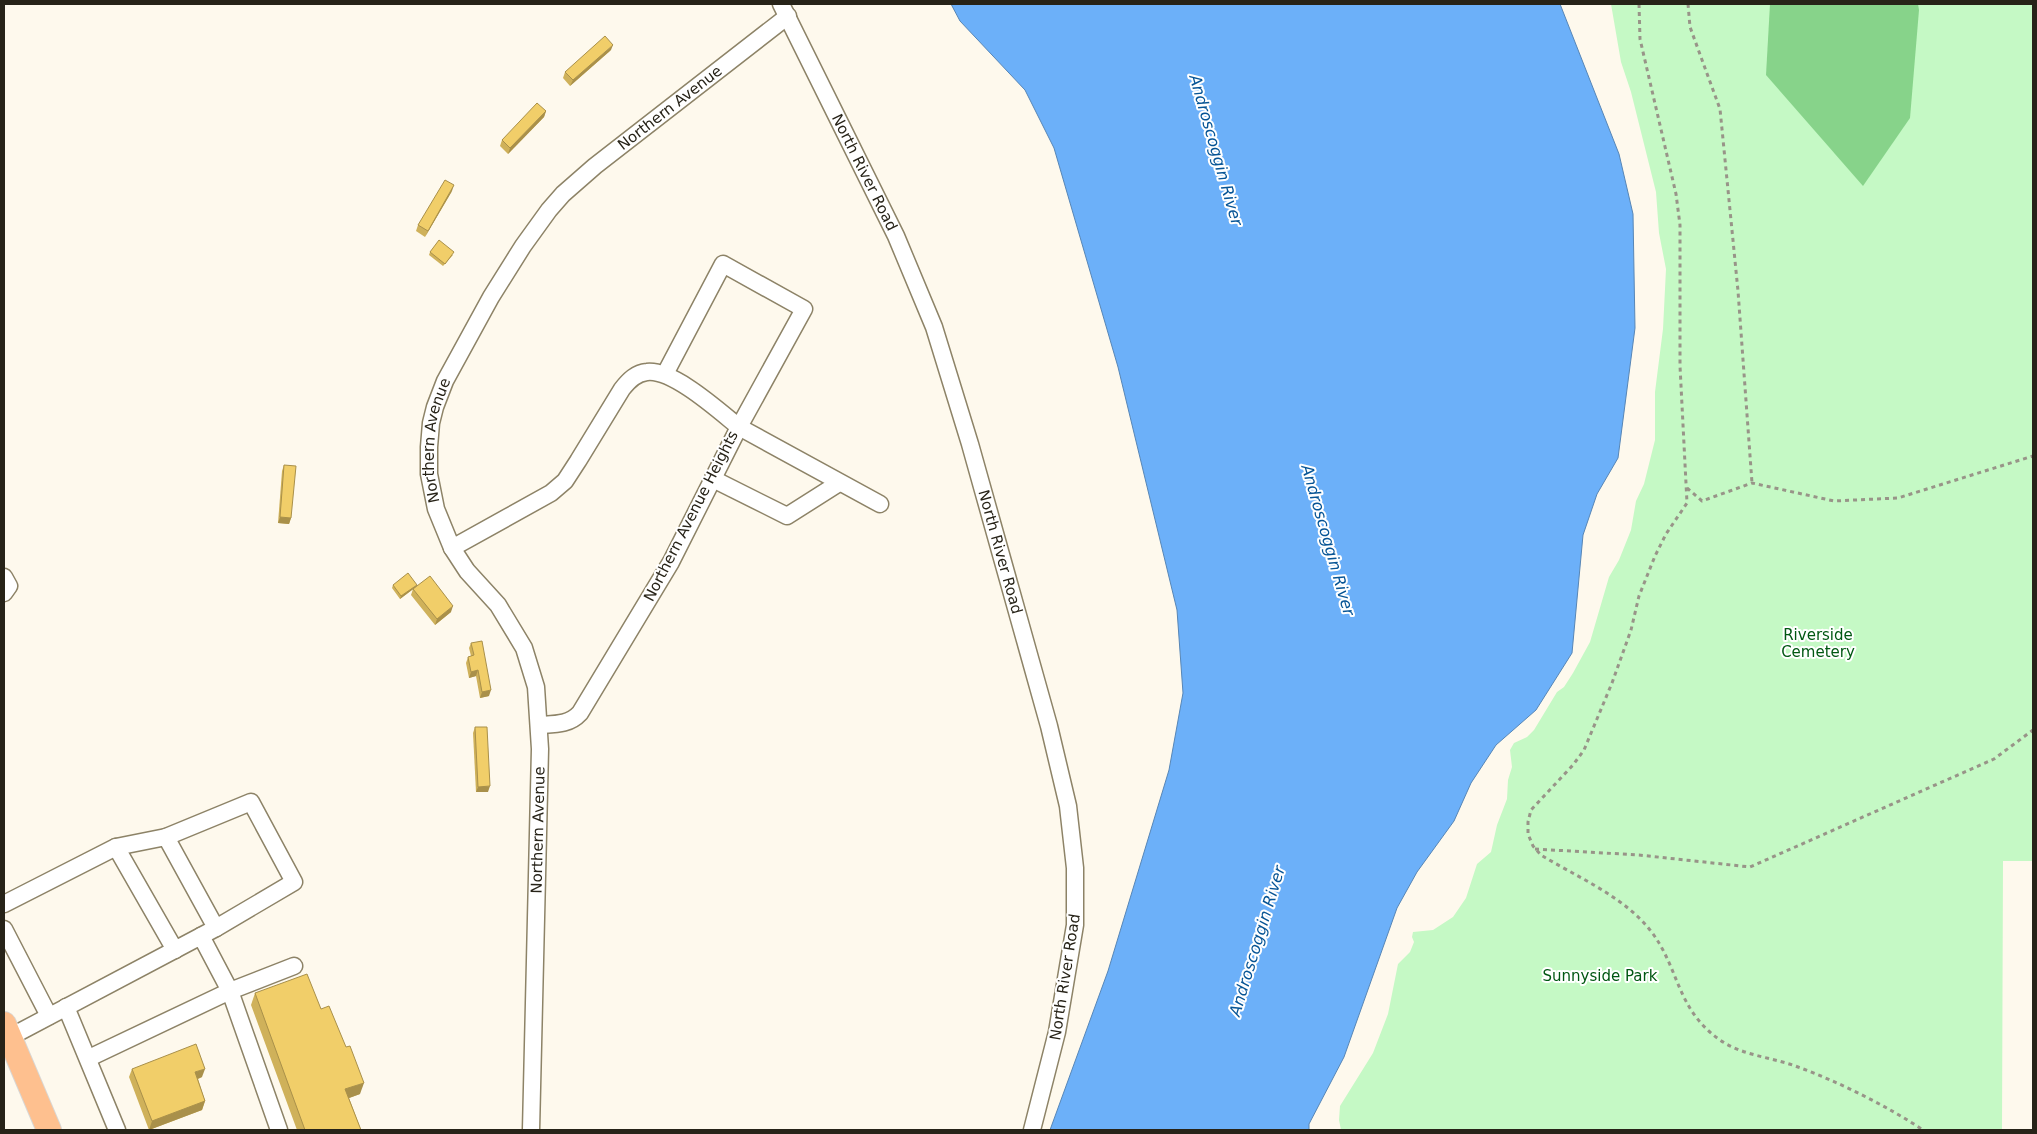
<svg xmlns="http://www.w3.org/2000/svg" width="2037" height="1134" font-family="'DejaVu Sans',sans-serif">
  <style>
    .green { fill: #c5f9c5 }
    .forest { fill: #87d38a }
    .water { fill: #6cb0f9; stroke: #5786b6 }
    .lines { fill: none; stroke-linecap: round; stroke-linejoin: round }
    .minor-casing { stroke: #8d8367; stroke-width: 19 }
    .highway-casing { stroke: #d8d7d5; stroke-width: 26 }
    .path { stroke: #989488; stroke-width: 3; stroke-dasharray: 4 4; stroke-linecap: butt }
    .minor { stroke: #fff; stroke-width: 16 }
    .highway { stroke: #fec08f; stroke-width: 24 }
    .wall { fill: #cfb15a }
    .shaded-wall { fill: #a9904a }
    .building { fill: #f1ce69; stroke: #a9904a }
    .labels { text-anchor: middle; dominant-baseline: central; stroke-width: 4; stroke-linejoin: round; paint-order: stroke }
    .street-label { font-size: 15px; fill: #272318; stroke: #fff }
    .park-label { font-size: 15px; fill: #005712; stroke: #fff }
    .water-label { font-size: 16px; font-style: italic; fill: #065495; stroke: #fff }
  </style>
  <rect width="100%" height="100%" fill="#fef9ed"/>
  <path class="green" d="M 1611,4 L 2033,4 L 2033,861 L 2003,861 L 2002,1130 L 1341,1130 L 1339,1120 L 1340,1106 L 1373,1053 L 1388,1014 L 1398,964 L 1410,952 L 1414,942 L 1412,937 L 1413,932 L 1433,930 L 1453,917 L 1466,898 L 1477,864 L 1491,852 L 1497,825 L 1507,799 L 1508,780 L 1512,767 L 1510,750 L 1514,743 L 1527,737 L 1534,730 L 1557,692 L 1564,687 L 1573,673 L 1590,642 L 1609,577 L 1619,560 L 1631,530 L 1636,501 L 1644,484 L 1655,440 L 1655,392 L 1663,329 L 1666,269 L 1659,233 L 1656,192 L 1631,92 L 1621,62 Z"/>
  <path class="forest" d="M 1770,4 L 1918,4 L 1919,10 L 1910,118 L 1863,186 L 1766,75 Z"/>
  <path class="water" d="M 951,4 L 1560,4 L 1619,154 L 1633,214 L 1635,328 L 1618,458 L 1597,494 L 1583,535 L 1572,653 L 1536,710 L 1496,745 L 1471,783 L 1454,821 L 1417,872 L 1397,908 L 1344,1057 L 1309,1124 L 1309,1130 L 1050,1130 L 1108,971 L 1169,770 L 1183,693 L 1177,610 L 1118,367 L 1054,148 L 1025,90 L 960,21 Z"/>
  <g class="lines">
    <g class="minor-casing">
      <g id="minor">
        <path id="s1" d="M 781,4 L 896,236 L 934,327 L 970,444 L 1049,726 L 1068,806 L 1075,868 L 1075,925 L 1057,1032 L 1032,1130"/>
        <path d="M 665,374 L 723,264 L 804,309 L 739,427 L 880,504"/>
        <path d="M 713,479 L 787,516 L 839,483"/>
        <path d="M 452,548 L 551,493 L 565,481 L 578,461 L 622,389 C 629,380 636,373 647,372 C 673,369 719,411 739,427 L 671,562 L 580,713 C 569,725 555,724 539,725"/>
        <path d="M 4,577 L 9,586 L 4,593"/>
        <path d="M 166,837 L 251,802 L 294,882 L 216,928"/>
        <path d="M 4,904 L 116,847"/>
        <path d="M 4,929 L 49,1016"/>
        <path d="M 175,950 L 116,847 L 166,837 L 216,928 L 201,936"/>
        <path d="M 66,1007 L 117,1130"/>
        <path d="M 10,1037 L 201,936 L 230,991 L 294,966"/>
        <path d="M 89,1058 L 230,991 L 279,1130"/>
        <path id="s2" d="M 531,1130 L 540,749 L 536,687 L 524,648 L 498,605 L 467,571 L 452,548 L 436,509 L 429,474 L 429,447 L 431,423 L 435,407 L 445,381 L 491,297 L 523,246 L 549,210 L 563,194 L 595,166 L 788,16"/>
      </g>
    </g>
    <g class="highway-casing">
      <path id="highway" d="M 4,1024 L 49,1130"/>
    </g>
    <g class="path">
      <path d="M 1639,4 L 1640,39 L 1676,194 L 1680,225 L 1680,366 L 1687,503 L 1666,534 L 1655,556 L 1639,596 L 1631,630 L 1612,683 L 1584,750 L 1573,765 L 1531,810 L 1528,822 L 1528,834 L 1533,846 L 1541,855 C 1577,877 1623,896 1650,930 C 1680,968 1675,1008 1720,1040 C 1743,1056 1772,1057 1798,1067 C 1839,1082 1887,1106 1923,1130"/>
      <path d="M 1688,4 L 1690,27 L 1720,109 L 1738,291 L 1752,483"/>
      <path d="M 1687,488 L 1702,501 L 1752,483 L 1834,501 L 1898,498 L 2033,456"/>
      <path d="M 1535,849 L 1639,855 L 1750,867 L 1994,759 L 2033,730"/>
    </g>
    <use href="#minor" class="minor"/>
    <use href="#highway" class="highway"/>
  </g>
  <g class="wall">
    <path d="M 611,50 L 570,86 L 563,78 L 565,72 Z"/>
    <path d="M 546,111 L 544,117 L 508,154 L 500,146 L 502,140 Z"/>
    <path d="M 452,191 L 425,237 L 416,231 L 418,225 Z"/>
    <path d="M 430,252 L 453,255 L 443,266 L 429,255 Z"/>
    <path d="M 284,465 L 291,518 L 289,524 L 278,523 L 282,471 Z"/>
    <path d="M 393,585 L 416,587 L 451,612 L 435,625 L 411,595 L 413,589 L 400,599 L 392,588 Z"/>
    <path d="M 471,643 L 489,696 L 480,698 L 476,676 L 469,678 L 466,663 L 468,657 L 471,656 L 469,648 Z"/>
    <path d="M 475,727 L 488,792 L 476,792 L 473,733 Z"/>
    <path d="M 255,993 L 321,1009 L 360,1094 L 349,1098 L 361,1130 L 297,1130 L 251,1005 Z"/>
    <path d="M 132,1069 L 202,1077 L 198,1079 L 205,1101 L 202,1110 L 149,1130 L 129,1077 Z"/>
  </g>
  <g class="shaded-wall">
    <path d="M 613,45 L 611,50 L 570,86 L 573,80 Z"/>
    <path d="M 546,111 L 544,117 L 508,154 L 510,148 Z"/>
    <path d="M 454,185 L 452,191 L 425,237 L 428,231 Z"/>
    <path d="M 280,517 L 291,518 L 289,524 L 278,523 Z"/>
    <path d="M 417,585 L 416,587 L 400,599 L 401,596 Z"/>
    <path d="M 453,606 L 451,612 L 435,625 L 437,619 Z"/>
    <path d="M 478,670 L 476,676 L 469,678 L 471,672 Z"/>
    <path d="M 491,690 L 489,696 L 480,698 L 482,692 Z"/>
    <path d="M 490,786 L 488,792 L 476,792 L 478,787 Z"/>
    <path d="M 205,1069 L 202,1077 L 192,1081 L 195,1072 Z"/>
    <path d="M 364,1083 L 360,1094 L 341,1101 L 345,1089 Z"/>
    <path d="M 205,1101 L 202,1110 L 149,1130 L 152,1121 Z"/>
  </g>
  <g class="building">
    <path d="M 605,36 L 613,45 L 573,80 L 565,72 Z"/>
    <path d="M 537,103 L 546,111 L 510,148 L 502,140 Z"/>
    <path d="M 445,180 L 454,185 L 428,231 L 418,225 Z"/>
    <path d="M 439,240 L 454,252 L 445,264 L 430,252 Z"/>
    <path d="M 284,465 L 296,466 L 291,518 L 280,517 Z"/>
    <path d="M 408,573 L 417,585 L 401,596 L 393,585 Z"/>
    <path d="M 430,576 L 453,606 L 437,619 L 413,589 Z"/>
    <path d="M 482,641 L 491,690 L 482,692 L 478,670 L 471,672 L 468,657 L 474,655 L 471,643 Z"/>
    <path d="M 475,727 L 487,727 L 490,786 L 478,787 Z"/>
    <path d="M 307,974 L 321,1009 L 329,1006 L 346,1047 L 350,1046 L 364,1083 L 345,1089 L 361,1130 L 305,1130 L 255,993 Z"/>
    <path d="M 196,1044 L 205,1069 L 195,1072 L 205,1101 L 152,1121 L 132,1069 Z"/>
  </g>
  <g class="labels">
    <g class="street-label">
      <text stroke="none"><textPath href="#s2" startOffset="1140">Northern Avenue</textPath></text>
      <text stroke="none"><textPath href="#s1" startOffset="188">North River Road</textPath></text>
      <text stroke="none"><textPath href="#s2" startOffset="720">Northern Avenue</textPath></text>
      <text transform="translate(691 516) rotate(-63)">Northern Avenue Heights</text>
      <text stroke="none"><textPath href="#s1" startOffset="592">North River Road</textPath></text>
      <text stroke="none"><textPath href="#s2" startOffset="300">Northern Avenue</textPath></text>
      <text transform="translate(1065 977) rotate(-81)">North River Road</text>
    </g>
    <g class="park-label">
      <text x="1818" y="635">Riverside<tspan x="1818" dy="17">Cemetery</tspan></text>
      <text x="1600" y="976">Sunnyside Park</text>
    </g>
    <g class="water-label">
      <text transform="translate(1216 150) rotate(74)">Androscoggin River</text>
      <text transform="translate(1328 540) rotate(74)">Androscoggin River</text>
      <text transform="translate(1257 941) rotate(-73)">Androscoggin River</text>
    </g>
  </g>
  <rect width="2037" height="1134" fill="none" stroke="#272318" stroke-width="10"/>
</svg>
